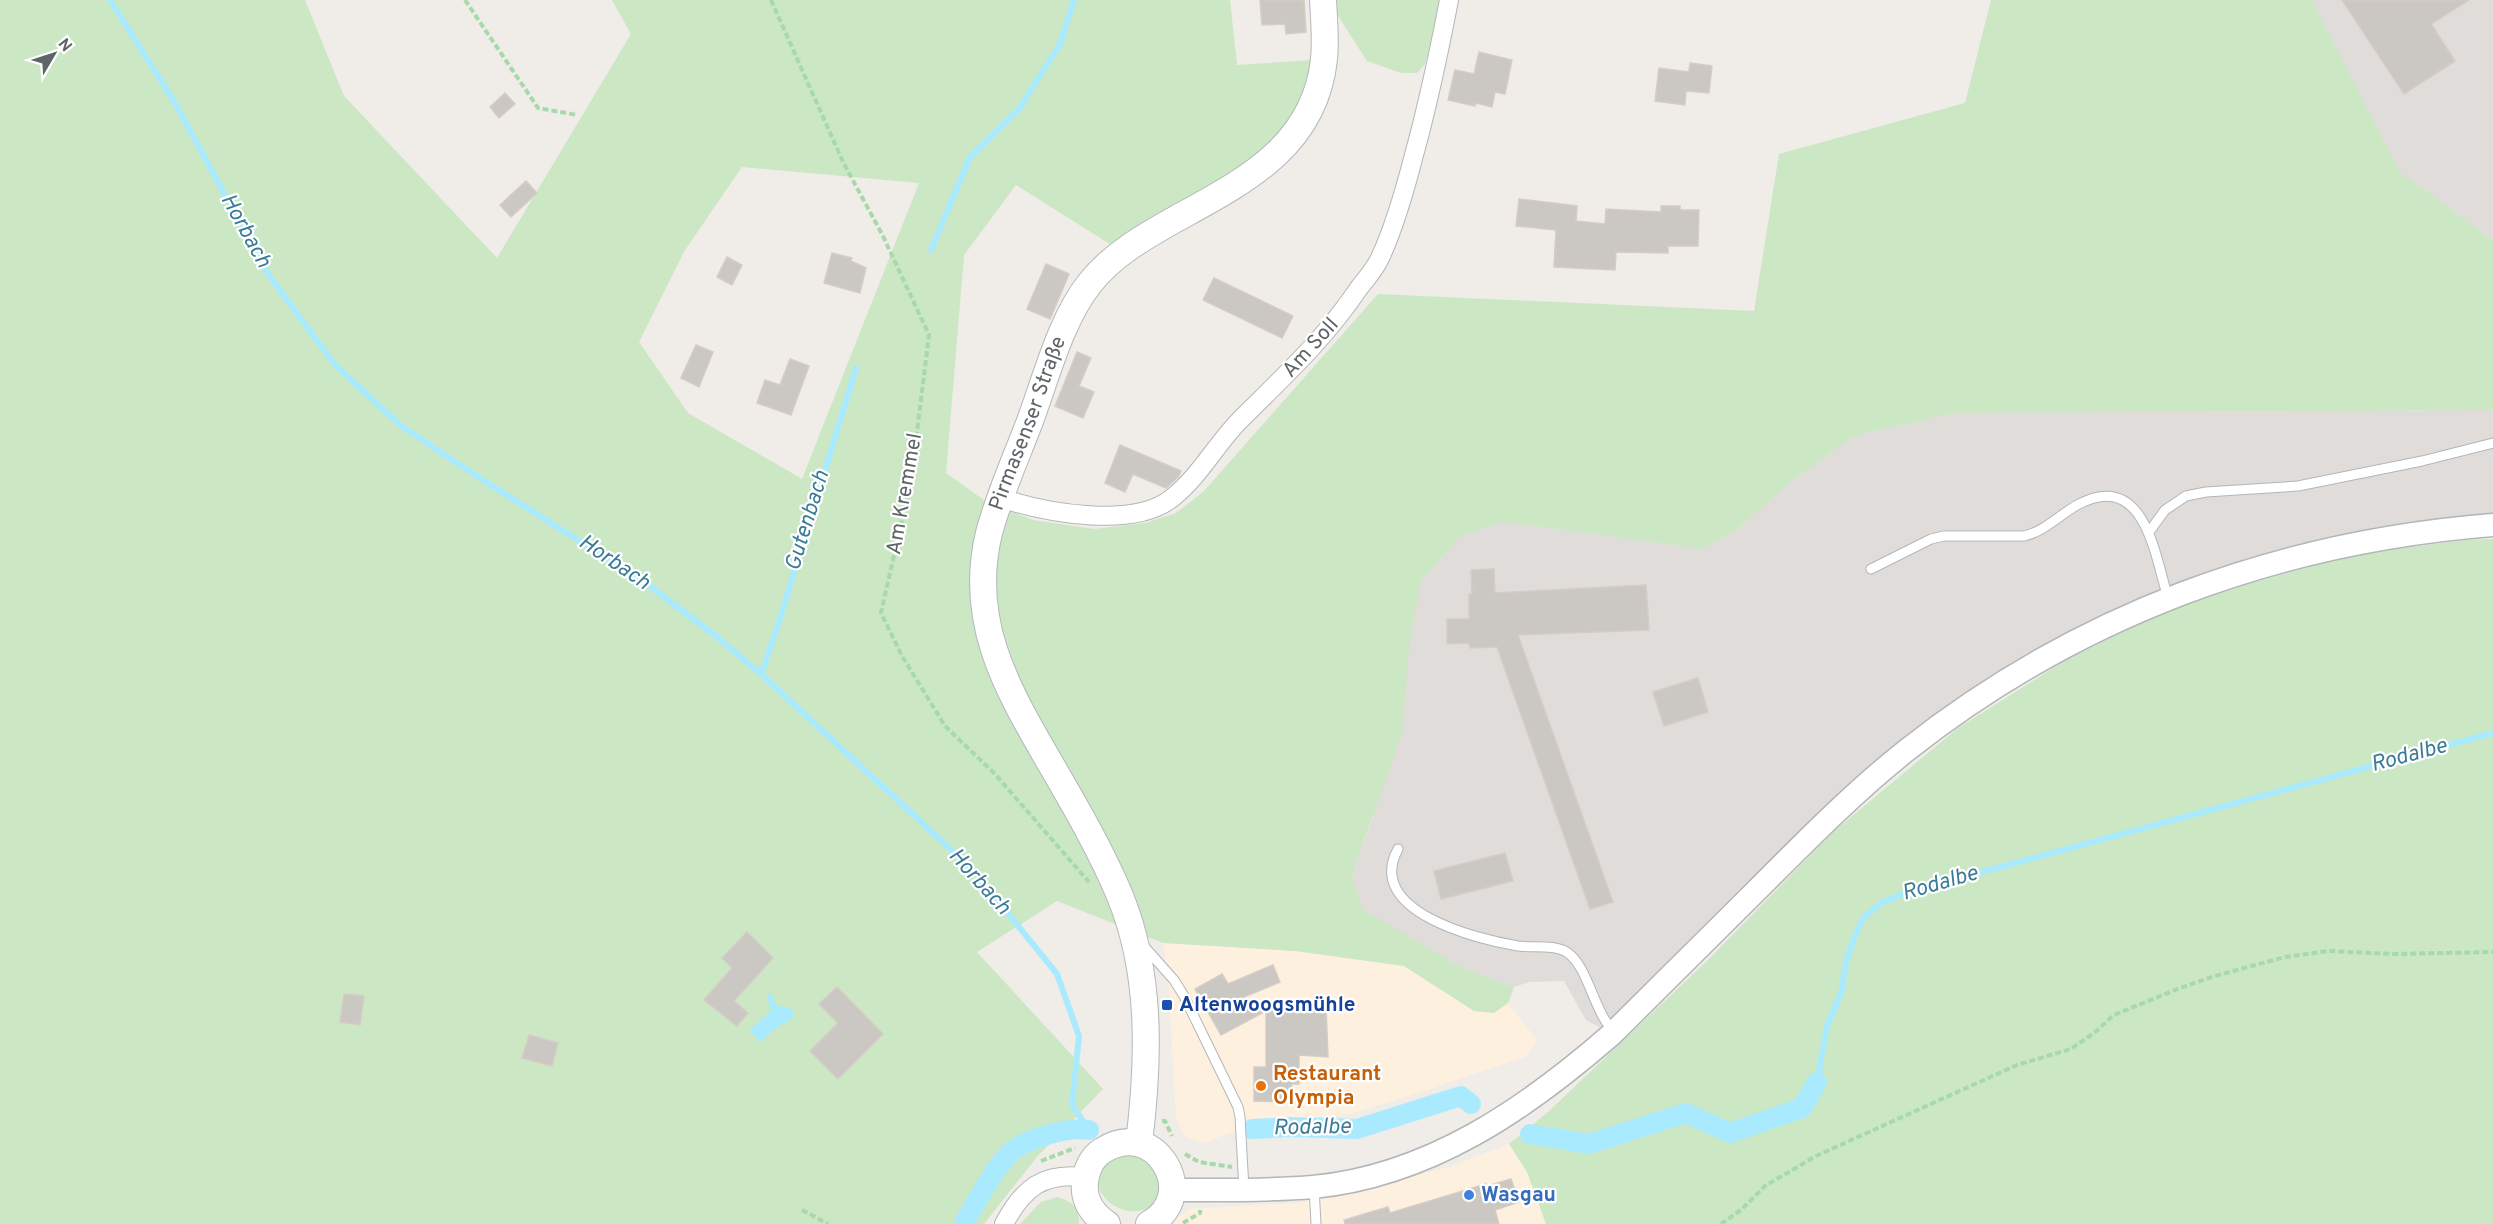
<svg xmlns="http://www.w3.org/2000/svg" width="2493" height="1224" font-family="Overpass,sans-serif">
  <style>
    .commercial { fill: #fef0df }
    .industrial { fill: #dfdcd9 }
    .green { fill: #cbe7c4; fill-rule: evenodd }
    .water { fill: #a9eafe }
    .lines { fill: none; stroke-linecap: round; stroke-linejoin: round }
    .stream { stroke: #a9eafe; stroke-width: 6 }
    .canal { stroke: #a9eafe; stroke-width: 20 }
    .building { fill: #cbc7c3; stroke: #d5cdc5; stroke-width: 1.5 }
    .service-casing { stroke: #b2b6b9; stroke-width: 11 }
    .minor-casing { stroke: #b2b6b9; stroke-width: 20 }
    .tertiary-casing { stroke: #b2b6b9; stroke-width: 25 }
    .secondary-casing { stroke: #b3b8bb; stroke-width: 28 }
    .path { stroke: #a7d9aa; stroke-width: 4; stroke-dasharray: 6 3; stroke-linecap: butt }
    .service { stroke: #fff; stroke-width: 9 }
    .minor { stroke: #fff; stroke-width: 18 }
    .tertiary { stroke: #fff; stroke-width: 22 }
    .secondary { stroke: #fff; stroke-width: 26 }
    .transit-dot { fill: #1a4fb4; stroke: #fff; stroke-width: 2 }
    .food-dot { fill: #e8710a; stroke: #fff; stroke-width: 2 }
    .shop-dot { fill: #3f7fe0; stroke: #fff; stroke-width: 2 }
    .labels { text-anchor: middle; dominant-baseline: central; stroke-width: 4.5; stroke-linejoin: round; paint-order: stroke }
    .street-label { font-size: 21px; fill: #5e6467; stroke: #fff }
    .transit-label { font-size: 21px; font-weight: bold; fill: #164399; stroke: #fff; text-anchor: start }
    .food-label { font-size: 21px; font-weight: bold; fill: #c56008; stroke: #fff; text-anchor: start }
    .shop-label { font-size: 21px; font-weight: bold; fill: #366cbe; stroke: #fff; text-anchor: start }
    .water-label { font-size: 22px; font-style: italic; fill: #3c7b97; stroke: #fff }
  </style>
  <rect width="100%" height="100%" fill="#f0ece7"/>
  <g class="commercial">
    <path d="M 1163,943 L 1295,951 L 1404,966 L 1474,1011 L 1494,1013 L 1508,1003 L 1537,1040 L 1527,1056 L 1422,1092 L 1353,1113 L 1253,1125 L 1202,1143 L 1185,1137 L 1176,1117 L 1169,989 Z"/>
    <path d="M 1509,1144 L 1527,1172 L 1546,1224 L 1167,1224 L 1191,1209 L 1296,1203 L 1450,1167 Z"/>
  </g>
  <g class="industrial">
    <path d="M 2312,0 L 2493,0 L 2493,240 L 2400,172 Z"/>
    <path d="M 2493,410 L 2493,525 L 2217,579 L 1951,717 L 1612,1034 L 1586,1020 L 1564,981 L 1529,982 L 1514,987 L 1464,969 L 1361,909 L 1352,875 L 1372,820 L 1421,581 L 1460,536 L 1503,522 L 1703,549 L 1736,530 L 1791,482 L 1854,436 L 1954,413 Z"/>
  </g>
  <g class="green">
    <path d="M 0,0 L 305,0 L 344,96 L 497,258 L 631,34 L 612,0 L 1230,0 L 1237,65 L 1312,60 L 1297,109 L 1275,142 L 1214,185 L 1113,246 L 1016,185 L 964,255 L 946,473 L 988,503 L 1033,520 L 1094,529 L 1145,523 L 1176,513 L 1203,492 L 1378,294 L 1754,311 L 1779,154 L 1965,103 L 1991,0 L 2312,0 L 2400,172 L 2493,240 L 2493,410 L 1954,413 L 1854,436 L 1791,482 L 1736,530 L 1703,549 L 1503,522 L 1460,536 L 1421,581 L 1410,638 L 1402,733 L 1352,875 L 1362,909 L 1464,969 L 1514,987 L 1508,1003 L 1494,1013 L 1474,1011 L 1404,966 L 1295,951 L 1163,943 L 1057,901 L 977,952 L 1103,1089 L 1036,1158 L 984,1224 L 0,1224 ZM 742,167 L 919,183 L 802,479 L 688,413 L 639,342 L 685,250 Z"/>
    <path d="M 1334,0 L 1442,0 L 1425,64 L 1417,73 L 1401,73 L 1367,61 L 1335,11 Z"/>
    <path d="M 2493,539 L 2493,1224 L 1546,1224 L 1527,1172 L 1509,1144 L 1548,1112 L 1710,958 L 1833,832 L 1958,728 L 2066,660 L 2159,614 L 2247,584 L 2352,555 L 2465,540 Z"/>
    <path d="M 1121,1153 L 1142,1155 L 1162,1179 C 1161,1185 1161,1192 1159,1198 C 1157,1202 1153,1205 1149,1208 C 1116,1224 1070,1178 1121,1153 Z"/>
    <path d="M 1057,1197 C 1072,1201 1079,1208 1079,1224 L 1020,1224 L 1041,1202 Z"/>
  </g>
  <path class="water" d="M 771,993 L 777,1006 L 787,1007 L 794,1011 L 792,1019 L 774,1029 L 761,1042 L 749,1030 L 769,1013 L 771,1010 L 767,995 Z"/>
  <g class="lines">
    <g class="stream">
      <path d="M 110,0 L 175,103 L 268,274 L 335,365 L 400,425 L 478,477 L 643,581 L 717,637 L 761,674 L 972,869 L 1057,974 L 1079,1036 L 1072,1105 L 1089,1130"/>
      <path d="M 931,250 L 970,157 L 1019,109 L 1060,44 L 1074,0"/>
      <path d="M 761,674 L 778,625 L 856,368"/>
      <path d="M 1817,1082 L 1827,1026 L 1841,993 L 1846,962 L 1854,938 L 1863,918 L 1881,903 L 1905,893 L 2493,733"/>
    </g>
    <g class="canal">
      <path d="M 1252,1129 L 1292,1127 L 1357,1129 L 1461,1096 L 1471,1104"/>
      <path d="M 1530,1134 L 1589,1144 L 1686,1113 L 1730,1133 L 1802,1108 L 1817,1082"/>
      <path d="M 965,1221 C 978,1200 990,1175 1006,1157 C 1020,1140 1067,1126 1089,1130"/>
    </g>
  </g>
  <g class="building">
    <path d="M 1260,0 L 1304,0 L 1306,32 L 1286,34 L 1285,24 L 1262,25 Z"/>
    <path d="M 2342,0 L 2469,0 L 2431,24 L 2455,61 L 2404,94 Z"/>
    <path d="M 1479,52 L 1512,60 L 1505,94 L 1495,92 L 1492,107 L 1476,103 L 1475,106 L 1448,100 L 1455,70 L 1474,74 Z"/>
    <path d="M 1690,63 L 1712,66 L 1709,93 L 1686,91 L 1685,105 L 1655,101 L 1659,68 L 1689,72 Z"/>
    <path d="M 505,93 L 515,104 L 499,118 L 490,107 Z"/>
    <path d="M 526,181 L 537,193 L 511,217 L 500,205 Z"/>
    <path d="M 1519,199 L 1577,206 L 1576,221 L 1605,224 L 1606,209 L 1661,212 L 1661,206 L 1680,206 L 1680,210 L 1699,210 L 1698,246 L 1668,246 L 1668,253 L 1616,252 L 1615,270 L 1554,267 L 1556,230 L 1516,226 Z"/>
    <path d="M 832,253 L 852,258 L 851,261 L 866,268 L 860,293 L 824,283 Z"/>
    <path d="M 727,257 L 742,265 L 732,285 L 717,277 Z"/>
    <path d="M 1046,264 L 1069,274 L 1050,319 L 1027,309 Z"/>
    <path d="M 1214,278 L 1293,316 L 1282,338 L 1203,300 Z"/>
    <path d="M 696,345 L 713,352 L 699,387 L 681,378 Z"/>
    <path d="M 1077,352 L 1091,358 L 1079,386 L 1094,392 L 1083,418 L 1055,406 Z"/>
    <path d="M 790,359 L 809,366 L 791,415 L 757,403 L 765,380 L 780,385 Z"/>
    <path d="M 1120,445 L 1181,471 L 1179,476 L 1166,488 L 1133,474 L 1125,492 L 1105,483 Z"/>
    <path d="M 1494,569 L 1495,593 L 1646,585 L 1649,630 L 1518,635 L 1613,902 L 1590,909 L 1497,647 L 1470,648 L 1469,643 L 1447,644 L 1447,619 L 1469,619 L 1469,594 L 1472,594 L 1471,570 Z"/>
    <path d="M 1698,678 L 1708,712 L 1664,726 L 1653,692 Z"/>
    <path d="M 1505,853 L 1513,881 L 1441,899 L 1434,871 Z"/>
    <path d="M 747,932 L 773,958 L 734,1001 L 748,1013 L 737,1026 L 704,1000 L 732,968 L 722,958 Z"/>
    <path d="M 1273,965 L 1280,982 L 1215,1009 L 1326,1007 L 1328,1057 L 1299,1055 L 1299,1084 L 1292,1084 L 1292,1102 L 1254,1101 L 1254,1067 L 1266,1067 L 1266,1011 L 1221,1035 L 1195,989 L 1222,974 L 1228,984 Z"/>
    <path d="M 837,987 L 883,1034 L 838,1079 L 810,1051 L 838,1023 L 819,1004 Z"/>
    <path d="M 344,994 L 364,996 L 360,1025 L 340,1022 Z"/>
    <path d="M 529,1035 L 558,1043 L 552,1066 L 522,1058 Z"/>
    <path d="M 1511,1179 L 1519,1202 L 1495,1210 L 1499,1224 L 1345,1224 L 1344,1220 L 1388,1207 L 1390,1213 L 1486,1184 L 1487,1186 Z"/>
  </g>
  <g class="lines">
    <g class="service-casing">
      <g id="service">
        <path d="M 2149,532 L 2165,510 L 2186,496 L 2206,492 L 2298,486 L 2422,461 L 2493,443"/>
        <path d="M 1871,569 L 1931,539 L 1944,536 L 2024,536 C 2046,531 2060,514 2079,504 C 2145,470 2155,556 2168,598"/>
        <path d="M 1398,849 C 1364,911 1476,939 1518,946 C 1533,948 1555,944 1568,953 C 1588,967 1594,1012 1614,1032"/>
        <path d="M 1142,944 L 1174,980 L 1184,996 L 1238,1107 L 1240,1117 L 1244,1189"/>
        <path d="M 1314,1187 L 1316,1224"/>
      </g>
    </g>
    <g class="minor-casing">
      <g id="minor">
        <path d="M 1001,498 C 1045,513 1134,529 1172,498 C 1200,476 1216,444 1241,419 C 1284,376 1324,340 1359,288 C 1366,279 1375,269 1380,258 C 1395,226 1405,190 1414,155 C 1428,104 1439,52 1449,0"/>
        <path d="M 1004,1224 C 1023,1188 1043,1172 1085,1177"/>
      </g>
    </g>
    <g class="tertiary-casing">
      <path id="tertiary" d="M 1172,1190 C 1219,1190 1266,1191 1313,1187 C 1429,1176 1526,1109 1612,1034 C 1660,986 1709,938 1757,890 C 1806,841 1854,792 1907,750 C 2078,615 2277,542 2493,525"/>
    </g>
    <g class="secondary-casing">
      <g id="secondary">
        <path id="s1" d="M 1139,1143 C 1149,1061 1152,974 1120,896 C 1100,848 1072,801 1046,756 C 1005,685 968,619 989,533 C 999,495 1016,458 1030,421 C 1046,378 1061,319 1090,283 C 1112,255 1144,237 1174,220 C 1243,182 1315,147 1324,59 C 1326,40 1324,19 1323,0"/>
        <path d="M 1107,1224 C 1092,1214 1083,1200 1085,1182 C 1086,1170 1092,1157 1102,1151 C 1154,1116 1202,1195 1149,1224"/>
      </g>
    </g>
    <g class="path">
      <path d="M 465,0 L 538,108 L 577,115"/>
      <path d="M 771,0 L 843,162 L 883,236 L 929,335 L 911,480 L 881,613 L 902,656 L 945,726 L 994,773 L 1089,882"/>
      <path d="M 1162,1121 L 1165,1121 L 1172,1136"/>
      <path d="M 1185,1154 L 1199,1162 L 1232,1167"/>
      <path d="M 1041,1161 L 1075,1148"/>
      <path d="M 802,1210 L 828,1224"/>
      <path d="M 1183,1223 L 1200,1213 L 1200,1210"/>
      <path d="M 1721,1224 L 1741,1210 L 1765,1186 L 1816,1156 L 2017,1065 L 2071,1049 L 2094,1033 L 2114,1015 L 2180,988 L 2215,976 L 2285,957 L 2328,951 L 2392,954 L 2493,952"/>
    </g>
    <use href="#service" class="service"/>
    <use href="#minor" class="minor"/>
    <use href="#tertiary" class="tertiary"/>
    <use href="#secondary" class="secondary"/>
  </g>
  <rect class="transit-dot" x="1161" y="999" width="12" height="12" rx="3"/>
  <circle class="food-dot" cx="1261" cy="1086" r="6"/>
  <circle class="shop-dot" cx="1469" cy="1195" r="6"/>
  <g class="labels">
    <g class="street-label">
      <text transform="translate(1311 348) rotate(-48)">Am Soll</text>
      <text stroke="none"><textPath href="#s1" startOffset="762">Pirmasenser Straße</textPath></text>
      <text transform="translate(905 494) rotate(-80)">Am Kremmel</text>
    </g>
    <g class="transit-label">
      <text x="1179" y="1005">Altenwoogsmühle</text>
    </g>
    <g class="food-label">
      <text x="1273" y="1074">Restaurant<tspan x="1273" dy="24">Olympia</tspan></text>
    </g>
    <g class="shop-label">
      <text x="1481" y="1195">Wasgau</text>
    </g>
    <g class="water-label">
      <text transform="translate(245 231) rotate(61)">Horbach</text>
      <text transform="translate(808 521) rotate(-73)">Gutenbach</text>
      <text transform="translate(614 563) rotate(34)">Horbach</text>
      <text transform="translate(2409 756) rotate(-15)">Rodalbe</text>
      <text transform="translate(979 882) rotate(48)">Horbach</text>
      <text transform="translate(1940 884) rotate(-16)">Rodalbe</text>
      <text transform="translate(1312 1128) rotate(-1)">Rodalbe</text>
    </g>
  </g>
  <g transform="translate(54 54) rotate(51)" stroke="#ffffff" stroke-width="4.5" paint-order="stroke">
  <path d="M0-4.5L10 22L0 15L-10 22Z" fill="#5e6467"/>
  <text y="-9" font-size="16" font-weight="bold" text-anchor="middle" fill="#5e6467">N</text>
  </g>
</svg>
